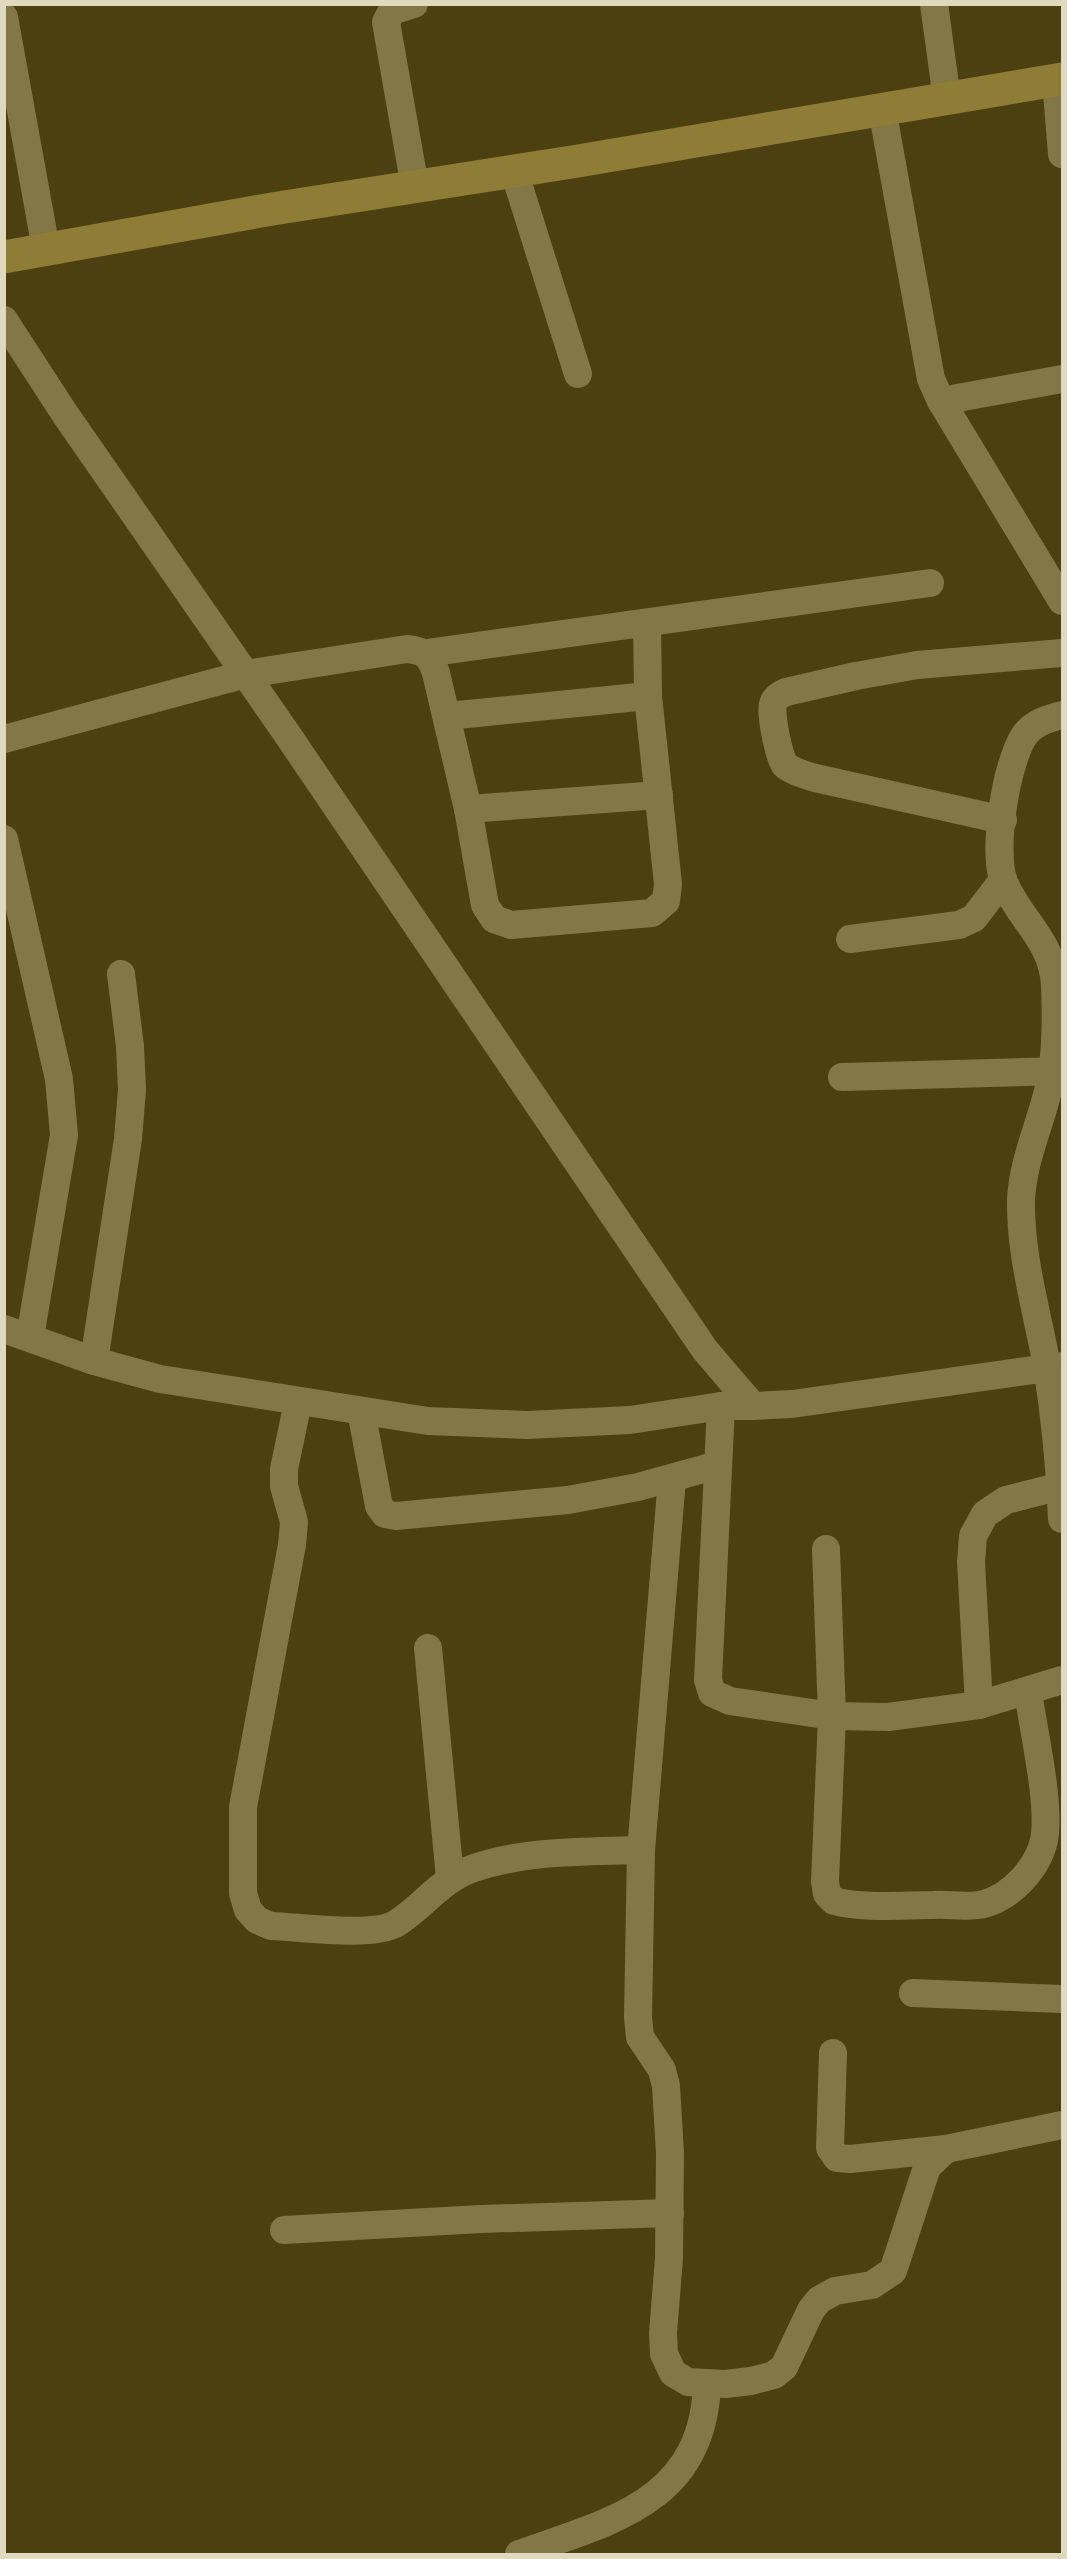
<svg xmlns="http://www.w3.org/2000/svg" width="1067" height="2559" font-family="'Space Grotesk',sans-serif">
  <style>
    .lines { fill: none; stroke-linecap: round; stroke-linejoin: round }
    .minor { stroke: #837647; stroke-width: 28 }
    .major { stroke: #8e7c37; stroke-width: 33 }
  </style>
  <rect width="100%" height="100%" fill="#4c4010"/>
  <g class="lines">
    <g class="minor">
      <path d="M 414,4 L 392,11 L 386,22 L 415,187"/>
      <path d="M 934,4 L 947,99"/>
      <path d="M 4,17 L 46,249"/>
      <path d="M 1056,80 L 1062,154"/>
      <path d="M 882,109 L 931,379 L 941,401 L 1062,601"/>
      <path d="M 514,171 L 578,374"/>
      <path d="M 4,320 L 65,414 L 285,731 L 705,1350 L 753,1406 L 792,1404 L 1062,1366"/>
      <path d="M 941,401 L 1062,379"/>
      <path d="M 427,653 L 930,583"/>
      <path d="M 1062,715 C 1047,719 1033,723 1024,736 C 1006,764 992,851 1004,882 C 1020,921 1053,940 1055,986 C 1056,1011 1056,1048 1052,1072 C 1045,1116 1023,1155 1021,1200 C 1020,1255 1037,1312 1047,1366 C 1055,1416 1060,1468 1062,1519"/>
      <path d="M 448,716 L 648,696"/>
      <path d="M 4,739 L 246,674 L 407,649 C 425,651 430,655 436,673 L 468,809 L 485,905 L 494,919 L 511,925 L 652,913 L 666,901 L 668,884 L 648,696 L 647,623"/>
      <path d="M 468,809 L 659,795"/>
      <path d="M 1003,820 L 811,777 C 803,774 791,771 785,765 C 779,758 770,713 773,704 C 775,697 780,695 786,692 L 856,676 L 917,665 L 1062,653"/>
      <path d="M 4,839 L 59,1079 L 64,1135 L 30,1337"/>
      <path d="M 850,939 L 959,925 L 974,918 L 1003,880"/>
      <path d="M 842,1077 L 1062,1071"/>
      <path d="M 4,1329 L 94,1361 L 160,1379 L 428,1421 L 527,1425 L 630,1420 L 721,1406 L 753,1406"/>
      <path d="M 94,1361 L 128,1139 L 132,1090 L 130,1046 L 121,974"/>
      <path d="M 298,1402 L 284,1469 L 284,1486 L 294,1522 L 292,1545 L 243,1807 L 243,1893 L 248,1910 L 257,1920 L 271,1926 C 301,1927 373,1938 397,1923 C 424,1906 441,1879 474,1868 C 527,1850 585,1852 641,1850"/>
      <path d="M 721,1406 L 708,1680 L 712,1693 L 730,1701 L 832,1716 L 888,1717 L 979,1705 L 1062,1680"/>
      <path d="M 361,1411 L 379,1506 L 385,1514 L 396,1516 L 568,1500 L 638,1487 L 718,1465"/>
      <path d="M 672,1479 L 641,1850 L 638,2017 L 640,2037 L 662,2070 L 666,2086 L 670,2153 L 669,2258 L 663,2333 L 664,2354 L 673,2373 L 688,2382 L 725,2384 L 751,2381 L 774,2375 L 784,2367 L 811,2310 L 819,2300 L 835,2291 L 872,2285 L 893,2271 L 927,2167 L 946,2149 L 1062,2125"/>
      <path d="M 826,1549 L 832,1716 L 825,1882 L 827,1894 L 834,1901 C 865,1909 901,1905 934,1905 C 949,1904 969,1908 984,1904 C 1011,1897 1038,1868 1044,1840 C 1051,1805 1033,1729 1028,1691"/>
      <path d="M 428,1648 L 450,1878"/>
      <path d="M 979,1705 L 971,1562 L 973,1536 L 985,1514 L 1006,1500 L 1061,1486"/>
      <path d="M 913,1993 L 1062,1999"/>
      <path d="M 833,2053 L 830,2148 L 837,2158 L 850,2159 L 946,2149"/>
      <path d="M 284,2230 L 481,2219 L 670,2213"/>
      <path d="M 519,2554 C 611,2521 703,2502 707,2384"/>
    </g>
    <path class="major" d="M 4,257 L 272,209 L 572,162 L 1062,79"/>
  </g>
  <rect width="1067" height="2559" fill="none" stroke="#dfd9c0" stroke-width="12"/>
</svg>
